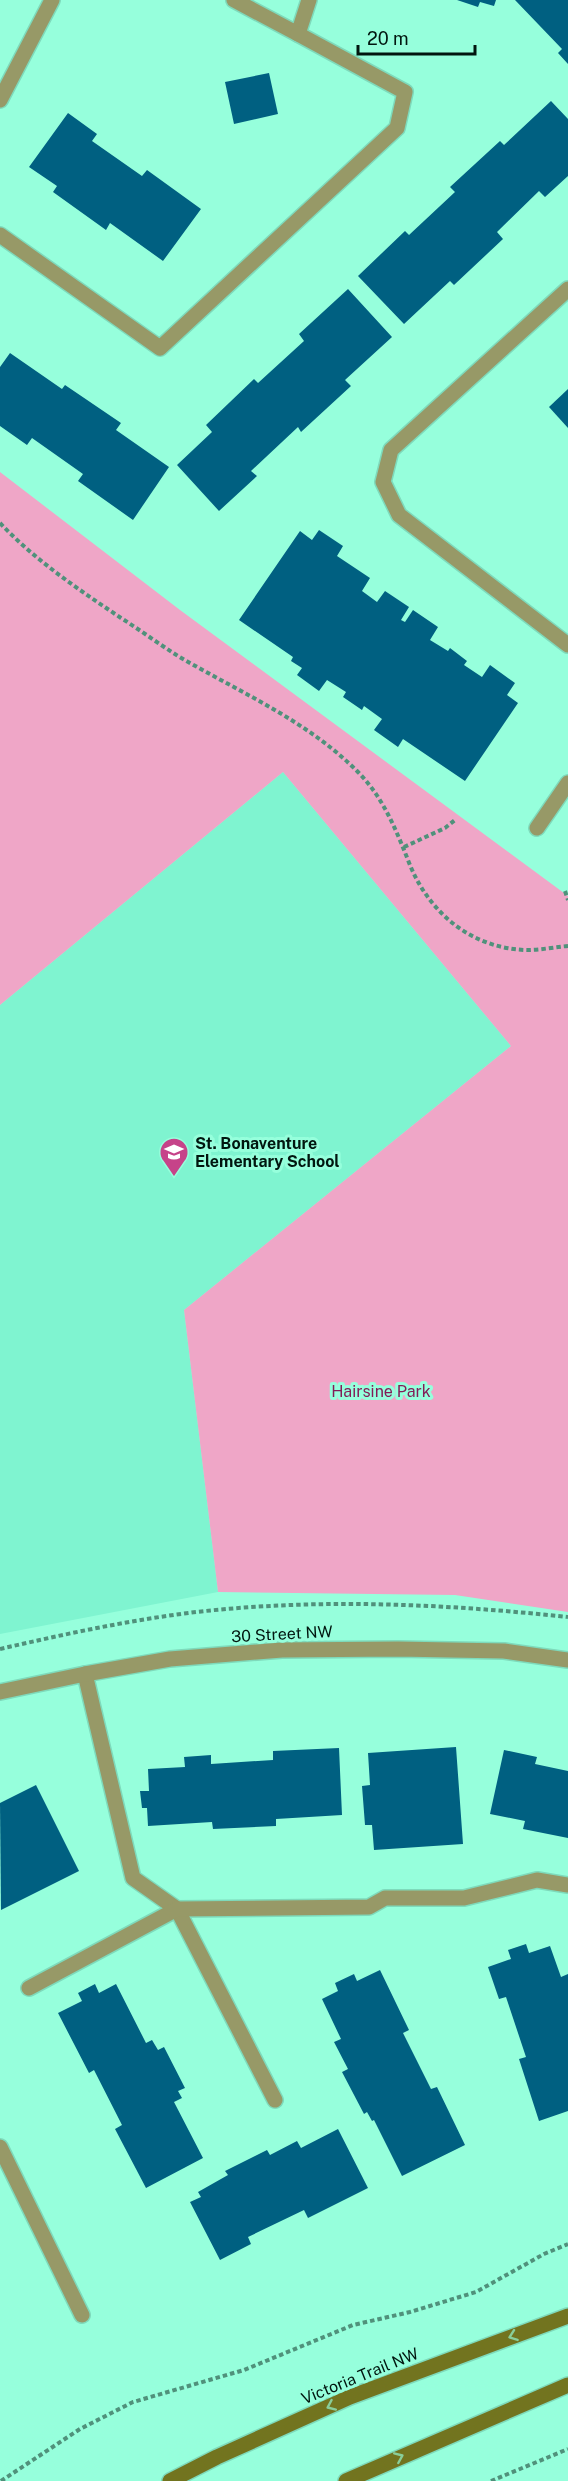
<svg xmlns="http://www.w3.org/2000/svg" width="568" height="2481" font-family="'Public Sans',sans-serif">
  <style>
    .built { fill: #7ff4d0 }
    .green { fill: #efa6c7 }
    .building { fill: #006081 }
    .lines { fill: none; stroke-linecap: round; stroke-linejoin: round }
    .service-casing { stroke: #7edabb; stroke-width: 18 }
    .minor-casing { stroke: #7edabb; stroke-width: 18 }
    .secondary-casing { stroke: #7edabb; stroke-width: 18 }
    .path { stroke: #50917b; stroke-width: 4; stroke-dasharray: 4.5 3; stroke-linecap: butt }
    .service { stroke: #979967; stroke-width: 15 }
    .minor { stroke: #979967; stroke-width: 15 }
    .secondary { stroke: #72741f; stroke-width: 15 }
    .oneway { stroke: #89ce9a }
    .labels { text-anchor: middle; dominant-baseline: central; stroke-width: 6; stroke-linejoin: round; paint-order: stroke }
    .poi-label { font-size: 16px; font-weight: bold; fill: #01160f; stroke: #96ffdc; text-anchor: start }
    .park-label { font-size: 16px; fill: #831d57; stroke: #96ffdc }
    .street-label { font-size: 16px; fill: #01160f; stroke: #96ffdc }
  </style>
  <rect width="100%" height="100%" fill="#96ffdc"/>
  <path class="built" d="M 283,772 L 511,1046 L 184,1310 L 218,1592 L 0,1634 L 0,1005 Z"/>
  <path class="green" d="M 0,472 L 180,610 L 568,896 L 568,1612 L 455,1595 L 218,1592 L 184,1310 L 511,1046 L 283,772 L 0,1005 Z"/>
  <g class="building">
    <path d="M 457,0 L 496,0 L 494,6 L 480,2 L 478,7 Z"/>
    <path d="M 515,0 L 568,0 L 568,64 L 558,53 L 562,49 Z"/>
    <path d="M 269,73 L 278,114 L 234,124 L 225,82 Z"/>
    <path d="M 551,101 L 568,119 L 568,176 L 545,197 L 539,191 L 497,232 L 503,239 L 454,285 L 450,281 L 404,324 L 358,276 L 405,231 L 409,235 L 455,192 L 450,187 L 500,141 L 504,145 Z"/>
    <path d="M 68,113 L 97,134 L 92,141 L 142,176 L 147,170 L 201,209 L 163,261 L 110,223 L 106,230 L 53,192 L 57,186 L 29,167 Z"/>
    <path d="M 348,289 L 392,337 L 345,380 L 351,386 L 301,432 L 298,427 L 251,471 L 257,476 L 219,511 L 177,465 L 212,432 L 206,425 L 254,379 L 258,383 L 304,341 L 299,334 Z"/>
    <path d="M 10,353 L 62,389 L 65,385 L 121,423 L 116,430 L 169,467 L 133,520 L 78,481 L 83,474 L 32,438 L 27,445 L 0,426 L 0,367 Z"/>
    <path d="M 568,389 L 568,428 L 549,407 Z"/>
    <path d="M 319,530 L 343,546 L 337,556 L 370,578 L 362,591 L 377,602 L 385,591 L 409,607 L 401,620 L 405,622 L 413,610 L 438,627 L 430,640 L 448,651 L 450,648 L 467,661 L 464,665 L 482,677 L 490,665 L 515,683 L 507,695 L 518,703 L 465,781 L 403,739 L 398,747 L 374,730 L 382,719 L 364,706 L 362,710 L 343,697 L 346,692 L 327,680 L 319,691 L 297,675 L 302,668 L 291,661 L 293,657 L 239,620 L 300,531 L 312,540 Z"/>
    <path d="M 456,1747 L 463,1844 L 374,1850 L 372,1825 L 365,1825 L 362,1786 L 370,1785 L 368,1753 Z"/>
    <path d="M 339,1748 L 342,1815 L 276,1819 L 276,1826 L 213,1829 L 212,1822 L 148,1826 L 147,1808 L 142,1808 L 140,1791 L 149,1791 L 148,1769 L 185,1767 L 184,1757 L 211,1755 L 211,1764 L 273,1760 L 273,1751 Z"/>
    <path d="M 504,1750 L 537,1757 L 535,1764 L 568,1771 L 568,1838 L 523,1829 L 525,1821 L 490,1814 Z"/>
    <path d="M 36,1785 L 79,1871 L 1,1910 L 0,1803 Z"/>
    <path d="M 526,1944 L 529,1953 L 550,1946 L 561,1977 L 568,1974 L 568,2111 L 539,2121 L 519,2059 L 526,2057 L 506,1997 L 499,1999 L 488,1967 L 511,1959 L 508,1950 Z"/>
    <path d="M 380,1970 L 409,2030 L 403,2033 L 431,2089 L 437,2087 L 465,2145 L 402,2176 L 374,2120 L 372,2121 L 367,2112 L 364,2114 L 342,2072 L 348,2069 L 334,2042 L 341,2039 L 322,1999 L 338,1991 L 335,1983 L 354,1974 L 357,1981 Z"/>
    <path d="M 95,1984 L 99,1993 L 116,1984 L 146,2043 L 152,2040 L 158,2050 L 164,2047 L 185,2088 L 178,2091 L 182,2098 L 174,2102 L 203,2158 L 146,2188 L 115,2129 L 122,2125 L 94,2070 L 89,2073 L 58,2013 L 82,2001 L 78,1993 Z"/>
    <path d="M 338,2129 L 368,2188 L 308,2218 L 304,2210 L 248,2237 L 251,2244 L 220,2260 L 190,2202 L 201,2197 L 198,2192 L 228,2175 L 225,2171 L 267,2150 L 270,2155 L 297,2141 L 301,2148 Z"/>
  </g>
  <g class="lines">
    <g class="service-casing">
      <g id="service">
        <path d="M 85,1674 L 133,1878 L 177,1909 L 275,2100"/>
        <path d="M 29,1988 L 177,1909 L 369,1907 L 385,1898 L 464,1898 L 537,1880 L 568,1885"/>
        <path d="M 0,2147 L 82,2315"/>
      </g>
    </g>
    <g class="minor-casing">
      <g id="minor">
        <path d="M 234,0 L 298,34 L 309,0"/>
        <path d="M 0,100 L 52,0"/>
        <path d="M 0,235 L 160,348 L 397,128 L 405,92 L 298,34"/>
        <path d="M 568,289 L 391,450 L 383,482 L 399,515 L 568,645"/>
        <path d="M 537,828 L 568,783"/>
        <path d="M 0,1692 L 85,1674 L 170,1659 L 282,1650 L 398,1649 L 504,1651 L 568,1660"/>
      </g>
    </g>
    <g class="secondary-casing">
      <g id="secondary">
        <path d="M 170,2481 L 217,2457 L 350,2397 L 568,2316"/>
        <path d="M 346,2481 L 568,2385"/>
      </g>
    </g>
    <g class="path">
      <path d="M 0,523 C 36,561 78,589 121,618 C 140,630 159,644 178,656 C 239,692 306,720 357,771 C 384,798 396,830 410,865 C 430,914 473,949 527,950 C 541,950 555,947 568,946"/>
      <path d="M 404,847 L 445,828 L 455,820"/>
      <path d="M 565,891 L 568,900"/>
      <path d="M 0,1649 C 65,1634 130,1620 196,1612 C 320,1598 445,1604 568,1617"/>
      <path d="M 1,2481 L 80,2429 L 133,2402 L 244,2370 L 353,2325 L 410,2312 L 476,2292 L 544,2254 L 568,2244"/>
      <path d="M 491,2481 L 568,2449"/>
    </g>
    <use href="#service" class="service"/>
    <use href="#minor" class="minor"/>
    <use href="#secondary" class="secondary"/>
  </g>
  <defs><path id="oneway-chevron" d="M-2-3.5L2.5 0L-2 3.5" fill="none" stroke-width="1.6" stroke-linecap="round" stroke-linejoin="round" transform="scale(1.5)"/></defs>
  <g class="oneway">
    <use href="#oneway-chevron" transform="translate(513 2336) rotate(160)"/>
    <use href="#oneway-chevron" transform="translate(331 2406) rotate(156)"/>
    <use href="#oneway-chevron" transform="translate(399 2457) rotate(-23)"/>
  </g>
  <defs>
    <g id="school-pin" transform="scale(1.5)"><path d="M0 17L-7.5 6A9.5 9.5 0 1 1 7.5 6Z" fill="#c64389" stroke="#96ffdc"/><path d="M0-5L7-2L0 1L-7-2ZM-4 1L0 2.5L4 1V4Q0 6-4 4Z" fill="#fff"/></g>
  </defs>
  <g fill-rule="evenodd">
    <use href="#school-pin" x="174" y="1152"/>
  </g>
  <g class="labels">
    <g class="poi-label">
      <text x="195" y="1143">St. Bonaventure<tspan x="195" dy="18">Elementary School</tspan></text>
    </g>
    <g class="park-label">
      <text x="381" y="1391">Hairsine Park</text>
    </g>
    <g class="street-label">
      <text transform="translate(282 1634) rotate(-3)">30 Street NW</text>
      <text transform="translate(360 2376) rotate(-22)">Victoria Trail NW</text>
    </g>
  </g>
  <path d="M358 45v9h117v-9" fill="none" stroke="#01160f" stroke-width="3"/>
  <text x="367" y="45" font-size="18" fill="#01160f" stroke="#96ffdc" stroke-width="4.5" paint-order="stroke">20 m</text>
</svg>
